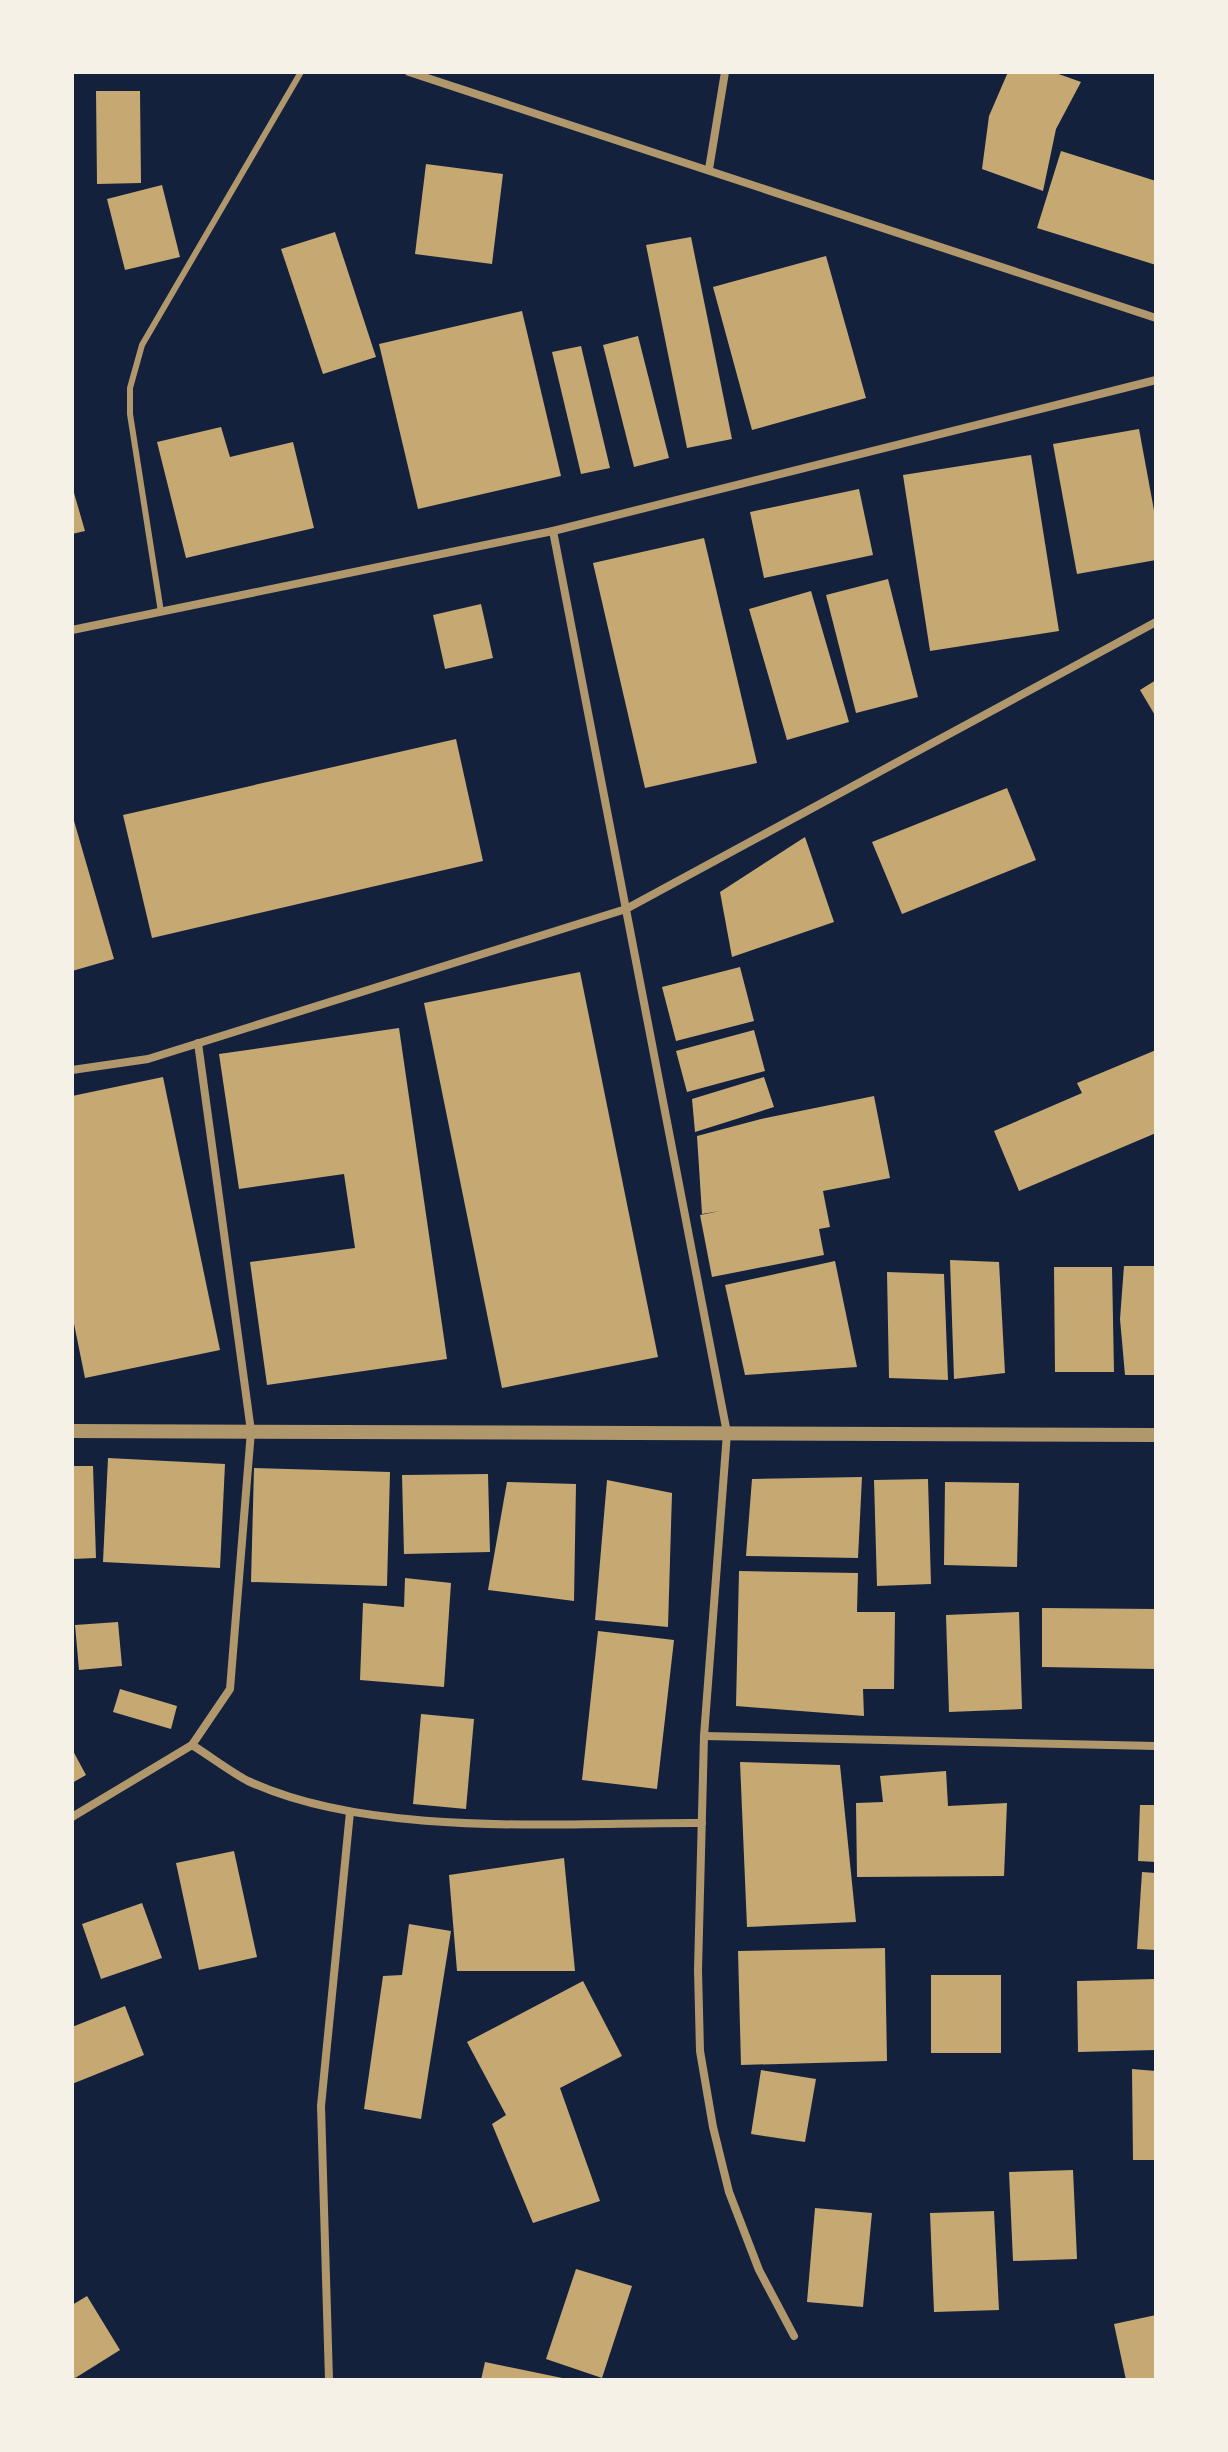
<svg xmlns="http://www.w3.org/2000/svg" width="1228" height="2452" font-family="Raleway,sans-serif">
  <style>
    .building { fill: #c6a872 }
    .lines { fill: none; stroke-linecap: round; stroke-linejoin: round }
    .service { stroke: #b1986c; stroke-width: 6 }
    .minor { stroke: #b1986c; stroke-width: 8 }
    .tertiary { stroke: #b1986c; stroke-width: 14 }
  </style>
  <rect width="100%" height="100%" fill="#14213d"/>
  <g class="building">
    <path d="M 1008,72 L 1053,72 L 1081,82 L 1056,129 L 1043,191 L 982,169 L 989,116 Z"/>
    <path d="M 96,91 L 140,91 L 141,183 L 97,184 Z"/>
    <path d="M 1061,151 L 1156,181 L 1156,265 L 1037,228 Z"/>
    <path d="M 426,164 L 503,174 L 492,264 L 415,254 Z"/>
    <path d="M 162,185 L 180,257 L 125,270 L 107,199 Z"/>
    <path d="M 335,232 L 376,357 L 323,374 L 281,249 Z"/>
    <path d="M 691,237 L 732,439 L 687,448 L 646,245 Z"/>
    <path d="M 826,256 L 866,398 L 752,430 L 713,287 Z"/>
    <path d="M 522,311 L 561,476 L 418,509 L 379,344 Z"/>
    <path d="M 638,336 L 669,458 L 634,467 L 603,345 Z"/>
    <path d="M 581,346 L 610,468 L 581,474 L 552,352 Z"/>
    <path d="M 221,427 L 230,457 L 293,442 L 314,528 L 186,558 L 157,442 Z"/>
    <path d="M 1139,429 L 1156,521 L 1156,560 L 1077,574 L 1053,444 Z"/>
    <path d="M 1031,455 L 1059,631 L 930,651 L 903,475 Z"/>
    <path d="M 72,486 L 85,531 L 72,534 Z"/>
    <path d="M 859,489 L 873,555 L 764,578 L 750,512 Z"/>
    <path d="M 704,538 L 757,763 L 645,788 L 593,563 Z"/>
    <path d="M 888,579 L 918,697 L 856,713 L 826,595 Z"/>
    <path d="M 811,591 L 849,722 L 787,740 L 749,609 Z"/>
    <path d="M 481,604 L 493,658 L 445,669 L 433,615 Z"/>
    <path d="M 1156,680 L 1156,717 L 1140,690 Z"/>
    <path d="M 456,739 L 483,861 L 152,938 L 123,815 Z"/>
    <path d="M 1007,788 L 1036,860 L 902,914 L 872,842 Z"/>
    <path d="M 72,814 L 114,959 L 72,971 Z"/>
    <path d="M 805,837 L 834,922 L 732,957 L 720,892 Z"/>
    <path d="M 740,967 L 754,1021 L 676,1041 L 662,987 Z"/>
    <path d="M 580,972 L 658,1357 L 502,1388 L 424,1003 Z"/>
    <path d="M 399,1028 L 447,1359 L 267,1385 L 250,1262 L 355,1248 L 344,1174 L 239,1189 L 219,1054 Z"/>
    <path d="M 754,1030 L 765,1071 L 687,1092 L 676,1051 Z"/>
    <path d="M 1156,1050 L 1156,1133 L 1019,1191 L 994,1131 L 1082,1093 L 1077,1083 Z"/>
    <path d="M 163,1077 L 220,1350 L 85,1378 L 72,1314 L 72,1096 Z"/>
    <path d="M 764,1077 L 774,1107 L 695,1132 L 692,1099 Z"/>
    <path d="M 874,1096 L 890,1178 L 823,1191 L 830,1227 L 819,1229 L 824,1255 L 712,1277 L 700,1215 L 720,1211 L 702,1214 L 697,1136 L 761,1119 Z"/>
    <path d="M 950,1260 L 999,1262 L 1005,1373 L 954,1379 Z"/>
    <path d="M 835,1261 L 857,1367 L 745,1375 L 725,1285 Z"/>
    <path d="M 1124,1266 L 1156,1266 L 1156,1375 L 1125,1375 L 1120,1319 Z"/>
    <path d="M 1054,1267 L 1112,1267 L 1114,1372 L 1055,1372 Z"/>
    <path d="M 887,1272 L 944,1274 L 948,1380 L 889,1378 Z"/>
    <path d="M 108,1458 L 225,1464 L 220,1568 L 103,1562 Z"/>
    <path d="M 72,1466 L 93,1466 L 96,1558 L 72,1559 Z"/>
    <path d="M 254,1468 L 390,1472 L 387,1586 L 251,1582 Z"/>
    <path d="M 488,1474 L 490,1552 L 404,1554 L 402,1475 Z"/>
    <path d="M 862,1477 L 858,1558 L 746,1556 L 752,1479 Z"/>
    <path d="M 928,1479 L 931,1584 L 877,1586 L 874,1480 Z"/>
    <path d="M 607,1480 L 672,1493 L 668,1627 L 595,1620 Z"/>
    <path d="M 507,1482 L 576,1484 L 574,1601 L 488,1590 Z"/>
    <path d="M 945,1482 L 1019,1483 L 1017,1567 L 944,1565 Z"/>
    <path d="M 739,1571 L 858,1573 L 857,1612 L 895,1612 L 894,1689 L 863,1689 L 864,1716 L 736,1706 Z"/>
    <path d="M 405,1578 L 451,1583 L 444,1687 L 360,1680 L 363,1603 L 404,1607 Z"/>
    <path d="M 1042,1608 L 1156,1609 L 1156,1669 L 1042,1667 Z"/>
    <path d="M 1019,1612 L 1022,1709 L 949,1712 L 946,1615 Z"/>
    <path d="M 118,1622 L 122,1666 L 79,1670 L 75,1625 Z"/>
    <path d="M 598,1631 L 674,1640 L 657,1789 L 582,1780 Z"/>
    <path d="M 120,1689 L 177,1706 L 171,1729 L 113,1712 Z"/>
    <path d="M 421,1714 L 474,1719 L 466,1809 L 413,1804 Z"/>
    <path d="M 72,1749 L 86,1775 L 72,1783 Z"/>
    <path d="M 740,1762 L 840,1765 L 856,1922 L 747,1927 Z"/>
    <path d="M 946,1771 L 948,1806 L 1007,1803 L 1004,1876 L 857,1877 L 856,1803 L 883,1802 L 880,1776 Z"/>
    <path d="M 1140,1805 L 1156,1805 L 1156,1862 L 1138,1861 Z"/>
    <path d="M 234,1851 L 257,1957 L 199,1970 L 176,1863 Z"/>
    <path d="M 564,1858 L 575,1971 L 457,1971 L 449,1875 Z"/>
    <path d="M 1142,1872 L 1156,1873 L 1156,1950 L 1137,1949 Z"/>
    <path d="M 142,1903 L 162,1958 L 101,1979 L 82,1924 Z"/>
    <path d="M 409,1924 L 451,1931 L 421,2119 L 364,2109 L 383,1976 L 402,1975 Z"/>
    <path d="M 885,1948 L 887,2061 L 741,2065 L 738,1951 Z"/>
    <rect x="931" y="1975" width="70" height="78"/>
    <path d="M 1156,1979 L 1156,2050 L 1078,2052 L 1077,1981 Z"/>
    <path d="M 583,1981 L 622,2056 L 560,2088 L 600,2201 L 533,2223 L 492,2124 L 506,2115 L 467,2042 Z"/>
    <path d="M 125,2006 L 144,2055 L 72,2084 L 72,2027 Z"/>
    <path d="M 1132,2069 L 1156,2071 L 1156,2160 L 1133,2160 Z"/>
    <path d="M 761,2070 L 816,2079 L 805,2142 L 751,2134 Z"/>
    <path d="M 1073,2170 L 1077,2259 L 1013,2261 L 1009,2172 Z"/>
    <path d="M 815,2208 L 872,2213 L 863,2307 L 807,2302 Z"/>
    <path d="M 994,2211 L 999,2310 L 934,2312 L 930,2213 Z"/>
    <path d="M 576,2269 L 632,2286 L 602,2378 L 546,2359 Z"/>
    <path d="M 87,2296 L 120,2350 L 72,2380 L 72,2305 Z"/>
    <path d="M 1156,2315 L 1156,2380 L 1126,2380 L 1114,2324 Z"/>
    <path d="M 485,2362 L 567,2379 L 566,2380 L 481,2380 Z"/>
  </g>
  <g class="lines">
    <path class="service" d="M 161,612 L 130,414 L 130,388 L 142,345 L 301,72"/>
    <g class="minor">
      <path d="M 409,72 L 1156,318"/>
      <path d="M 709,169 L 725,72"/>
      <path d="M 553,531 L 727,1433 L 704,1736 L 698,1970 L 700,2051 L 713,2127 L 729,2192 L 759,2270 L 794,2336"/>
      <path d="M 72,630 L 553,531 L 1156,380"/>
      <path d="M 72,1070 L 148,1059 L 626,909 L 1156,622"/>
      <path d="M 704,1736 L 1156,1746"/>
      <path d="M 192,1745 C 210,1756 229,1771 248,1781 C 373,1839 565,1822 702,1823"/>
      <path d="M 72,1817 L 192,1745 L 230,1689 L 251,1431 L 198,1043"/>
      <path d="M 329,2380 L 321,2106 L 350,1812"/>
    </g>
    <path class="tertiary" d="M 72,1431 L 1156,1435"/>
  </g>
  <rect width="1228" height="2452" fill="none" stroke="#f6f1e7" stroke-width="148"/>
</svg>
